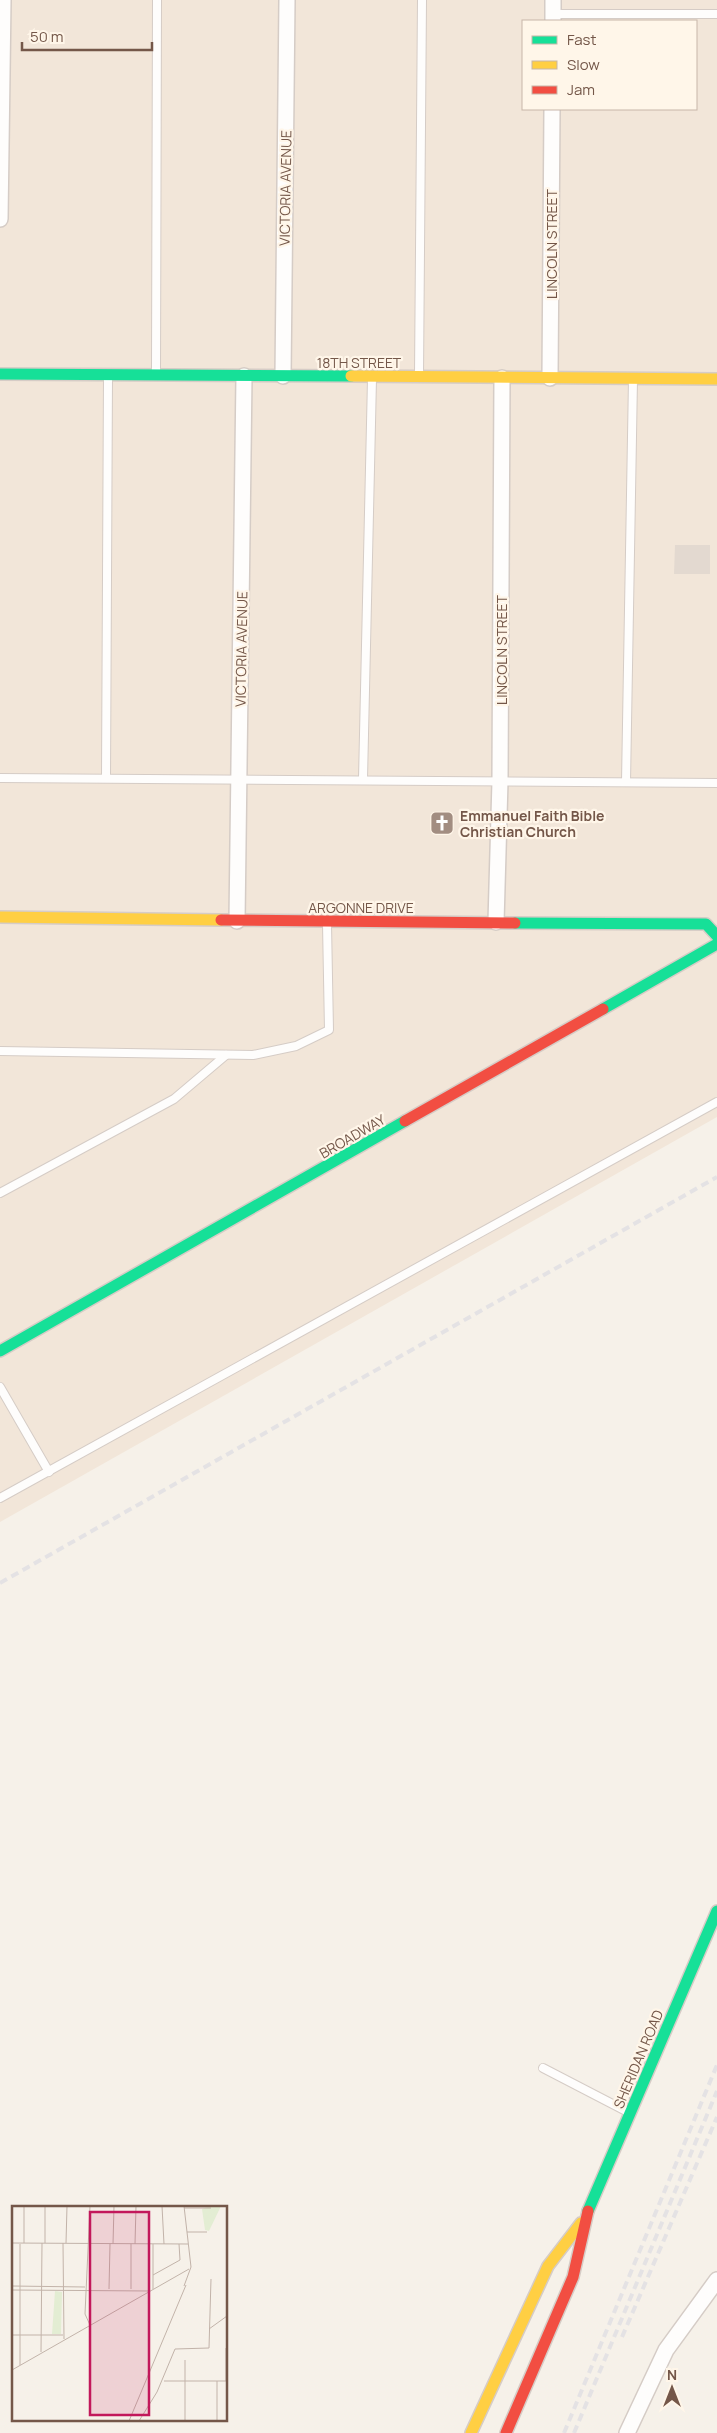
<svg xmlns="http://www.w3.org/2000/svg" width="717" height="2433" font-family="Manrope,sans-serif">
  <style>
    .residential { fill: #f2e6d9; fill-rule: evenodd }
    .building { fill: #e3d9d0 }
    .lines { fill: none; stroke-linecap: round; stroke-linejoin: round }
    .lane-casing { stroke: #d5ccc6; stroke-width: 10 }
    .street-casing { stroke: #d5ccc6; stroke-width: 18 }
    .fast-casing { stroke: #d6ccc6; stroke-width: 14 }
    .slow-casing { stroke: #d6ccc6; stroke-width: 14 }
    .jam-casing { stroke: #d6ccc6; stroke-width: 14 }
    .lane { stroke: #fefdfc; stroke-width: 8 }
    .street { stroke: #fefdfc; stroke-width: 15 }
    .fast { stroke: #16e098; stroke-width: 11 }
    .slow { stroke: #ffcf43; stroke-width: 11 }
    .jam { stroke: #f24e42; stroke-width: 11 }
    .rail { stroke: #e4e2e4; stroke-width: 4; stroke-dasharray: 8 5; stroke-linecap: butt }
    .labels { text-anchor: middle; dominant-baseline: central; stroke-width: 4.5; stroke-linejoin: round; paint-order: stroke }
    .street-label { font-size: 14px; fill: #745749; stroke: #fff6e9 }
    .poi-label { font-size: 14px; font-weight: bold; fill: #745749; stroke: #fff6e9; text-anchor: start }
    .inset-road { fill: none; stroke: #c2b3a9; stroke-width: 1 }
    .view { fill: #c2185b; fill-opacity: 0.15; stroke: #c2185b; stroke-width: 2.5 }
    .inset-edge { fill: none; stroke: #745749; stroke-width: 2.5 }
  </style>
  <rect width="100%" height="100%" fill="#f6f1e9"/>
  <path class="residential" d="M 0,0 L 717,0 L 717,1117 L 0,1522 ZM 523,21 L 696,21 L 696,109 L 523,109 Z"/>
  <path class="building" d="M 675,545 L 710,545 L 710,574 L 674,574 Z"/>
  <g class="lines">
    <g class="lane-casing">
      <g id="lane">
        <path d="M 553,14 L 717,14"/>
        <path d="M 156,373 L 157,0"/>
        <path d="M 419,375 L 422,0"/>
        <path d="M 0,778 L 717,783"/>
        <path d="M 106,778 L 108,377"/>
        <path d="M 363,779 L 372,379"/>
        <path d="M 626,782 L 633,379"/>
        <path d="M 0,1051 L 253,1055 L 296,1046 L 329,1030 L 327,924"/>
        <path d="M 0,1193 L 174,1099 L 226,1055"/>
        <path d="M 0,1387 L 49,1472"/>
        <path d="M 0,1498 L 717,1102"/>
        <path d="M 543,2068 L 626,2111"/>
      </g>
    </g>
    <g class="street-casing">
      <g id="street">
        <path d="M 553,21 L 553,0"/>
        <path d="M 0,219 L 3,0"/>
        <path d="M 283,376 L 287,0"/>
        <path d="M 550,378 L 552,109"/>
        <path d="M 237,921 L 244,376"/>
        <path d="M 496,922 L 500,781 L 502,378"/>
        <path d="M 627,2433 L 666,2350 L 717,2280"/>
      </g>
    </g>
    <g class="fast-casing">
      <g id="fast">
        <path d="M 0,374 L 351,376"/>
        <path d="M 515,923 L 706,924 L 717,936"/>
        <path d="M 603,1009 L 717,944"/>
        <path d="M 0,1351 L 405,1121"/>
        <path d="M 588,2211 L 717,1911"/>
      </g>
    </g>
    <g class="slow-casing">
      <g id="slow">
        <path d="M 351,376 L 717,379"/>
        <path d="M 0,917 L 221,920"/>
        <path d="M 471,2433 L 548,2266 L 581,2223"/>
      </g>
    </g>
    <g class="jam-casing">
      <g id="jam">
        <path d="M 221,920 L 515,923"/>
        <path d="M 405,1121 L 603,1009"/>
        <path d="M 506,2433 L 573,2277 L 588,2211"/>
      </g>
    </g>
    <use href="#lane" class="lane"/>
    <use href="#street" class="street"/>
    <use href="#fast" class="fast"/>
    <use href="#slow" class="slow"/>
    <use href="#jam" class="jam"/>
    <g class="rail">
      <path d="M 0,1583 L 717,1177"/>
      <path d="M 622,2337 L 717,2117"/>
      <path d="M 564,2433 L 717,2065"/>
      <path d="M 574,2433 L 717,2091"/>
    </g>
  </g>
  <defs>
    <g id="church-square" transform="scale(1.25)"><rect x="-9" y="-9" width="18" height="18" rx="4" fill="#a28d81" stroke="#fff6e9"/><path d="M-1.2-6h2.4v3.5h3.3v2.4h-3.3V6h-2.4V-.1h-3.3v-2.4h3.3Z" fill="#fff"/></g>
  </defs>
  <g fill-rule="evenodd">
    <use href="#church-square" x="442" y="823"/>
  </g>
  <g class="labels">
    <g class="street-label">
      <text transform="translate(285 188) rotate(-89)">VICTORIA AVENUE</text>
      <text transform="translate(551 244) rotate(-90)">LINCOLN STREET</text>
      <text x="359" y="362">18TH STREET</text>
      <text transform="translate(241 649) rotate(-89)">VICTORIA AVENUE</text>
      <text transform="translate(501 650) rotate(-90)">LINCOLN STREET</text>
      <text x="361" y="907">ARGONNE DRIVE</text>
      <text transform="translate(352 1136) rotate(-30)">BROADWAY</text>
      <text transform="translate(638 2059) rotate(-67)">SHERIDAN ROAD</text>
    </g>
    <g class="poi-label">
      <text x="460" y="815">Emmanuel Faith Bible<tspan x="460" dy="16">Christian Church</tspan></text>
    </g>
  </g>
  <g transform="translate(12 2206)">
    <rect width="215" height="215" fill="#f6f1e9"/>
    <path d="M 198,0 L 209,0 L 197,25 L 193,24 L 190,3 ZM 43,85 L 50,86 L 49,128 L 40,128 Z" fill="#e3edd3"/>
    <path class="inset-road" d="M 150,0 L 152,38M 172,0 L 179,61 L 172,80M 172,2 L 199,2M 175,26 L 195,26M 0,37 L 176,38M 12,37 L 12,0M 33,37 L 33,0M 51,37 L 52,133M 54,37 L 55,0M 101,38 L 102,0M 123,38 L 124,0M 141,38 L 141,83M 141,69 L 168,54 L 167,38M 0,80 L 73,81M 97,83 L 98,38M 119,83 L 119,38M 0,84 L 138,85M 78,119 L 73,108 L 78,0M 197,123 L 215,110M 0,129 L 51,129M 29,146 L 30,37M 8,159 L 8,38M 0,164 L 177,63M 152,175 L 215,175M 214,175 L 214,142M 117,215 L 174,79M 127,215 L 145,186 L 163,143 L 197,142 L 199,73M 173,215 L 173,154M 205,215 L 205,175"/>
    <path class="view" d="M 78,6 L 137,6 L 137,209 L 78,209 Z"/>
    <rect width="215" height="215" class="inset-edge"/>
  </g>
  <rect x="522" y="20" width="175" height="90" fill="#fff6e9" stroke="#c7b6a9"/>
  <rect x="532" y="36" width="25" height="8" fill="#16e098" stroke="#c7b6a9"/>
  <text x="567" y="45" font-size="15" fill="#745749">Fast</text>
  <rect x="532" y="61" width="25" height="8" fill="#ffcf43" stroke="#c7b6a9"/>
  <text x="567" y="70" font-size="15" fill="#745749">Slow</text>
  <rect x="532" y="86" width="25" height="8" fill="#f24e42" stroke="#c7b6a9"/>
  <text x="567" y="95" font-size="15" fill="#745749">Jam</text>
  <g transform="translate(672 2388)" stroke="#fff6e9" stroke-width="4" paint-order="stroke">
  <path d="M0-4L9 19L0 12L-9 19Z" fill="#745749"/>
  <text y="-8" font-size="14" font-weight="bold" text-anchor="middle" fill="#745749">N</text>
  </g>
  <path d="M22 42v8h130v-8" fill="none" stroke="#745749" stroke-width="2.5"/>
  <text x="30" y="42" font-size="15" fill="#745749" stroke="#fff6e9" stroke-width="4" paint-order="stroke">50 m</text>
</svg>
